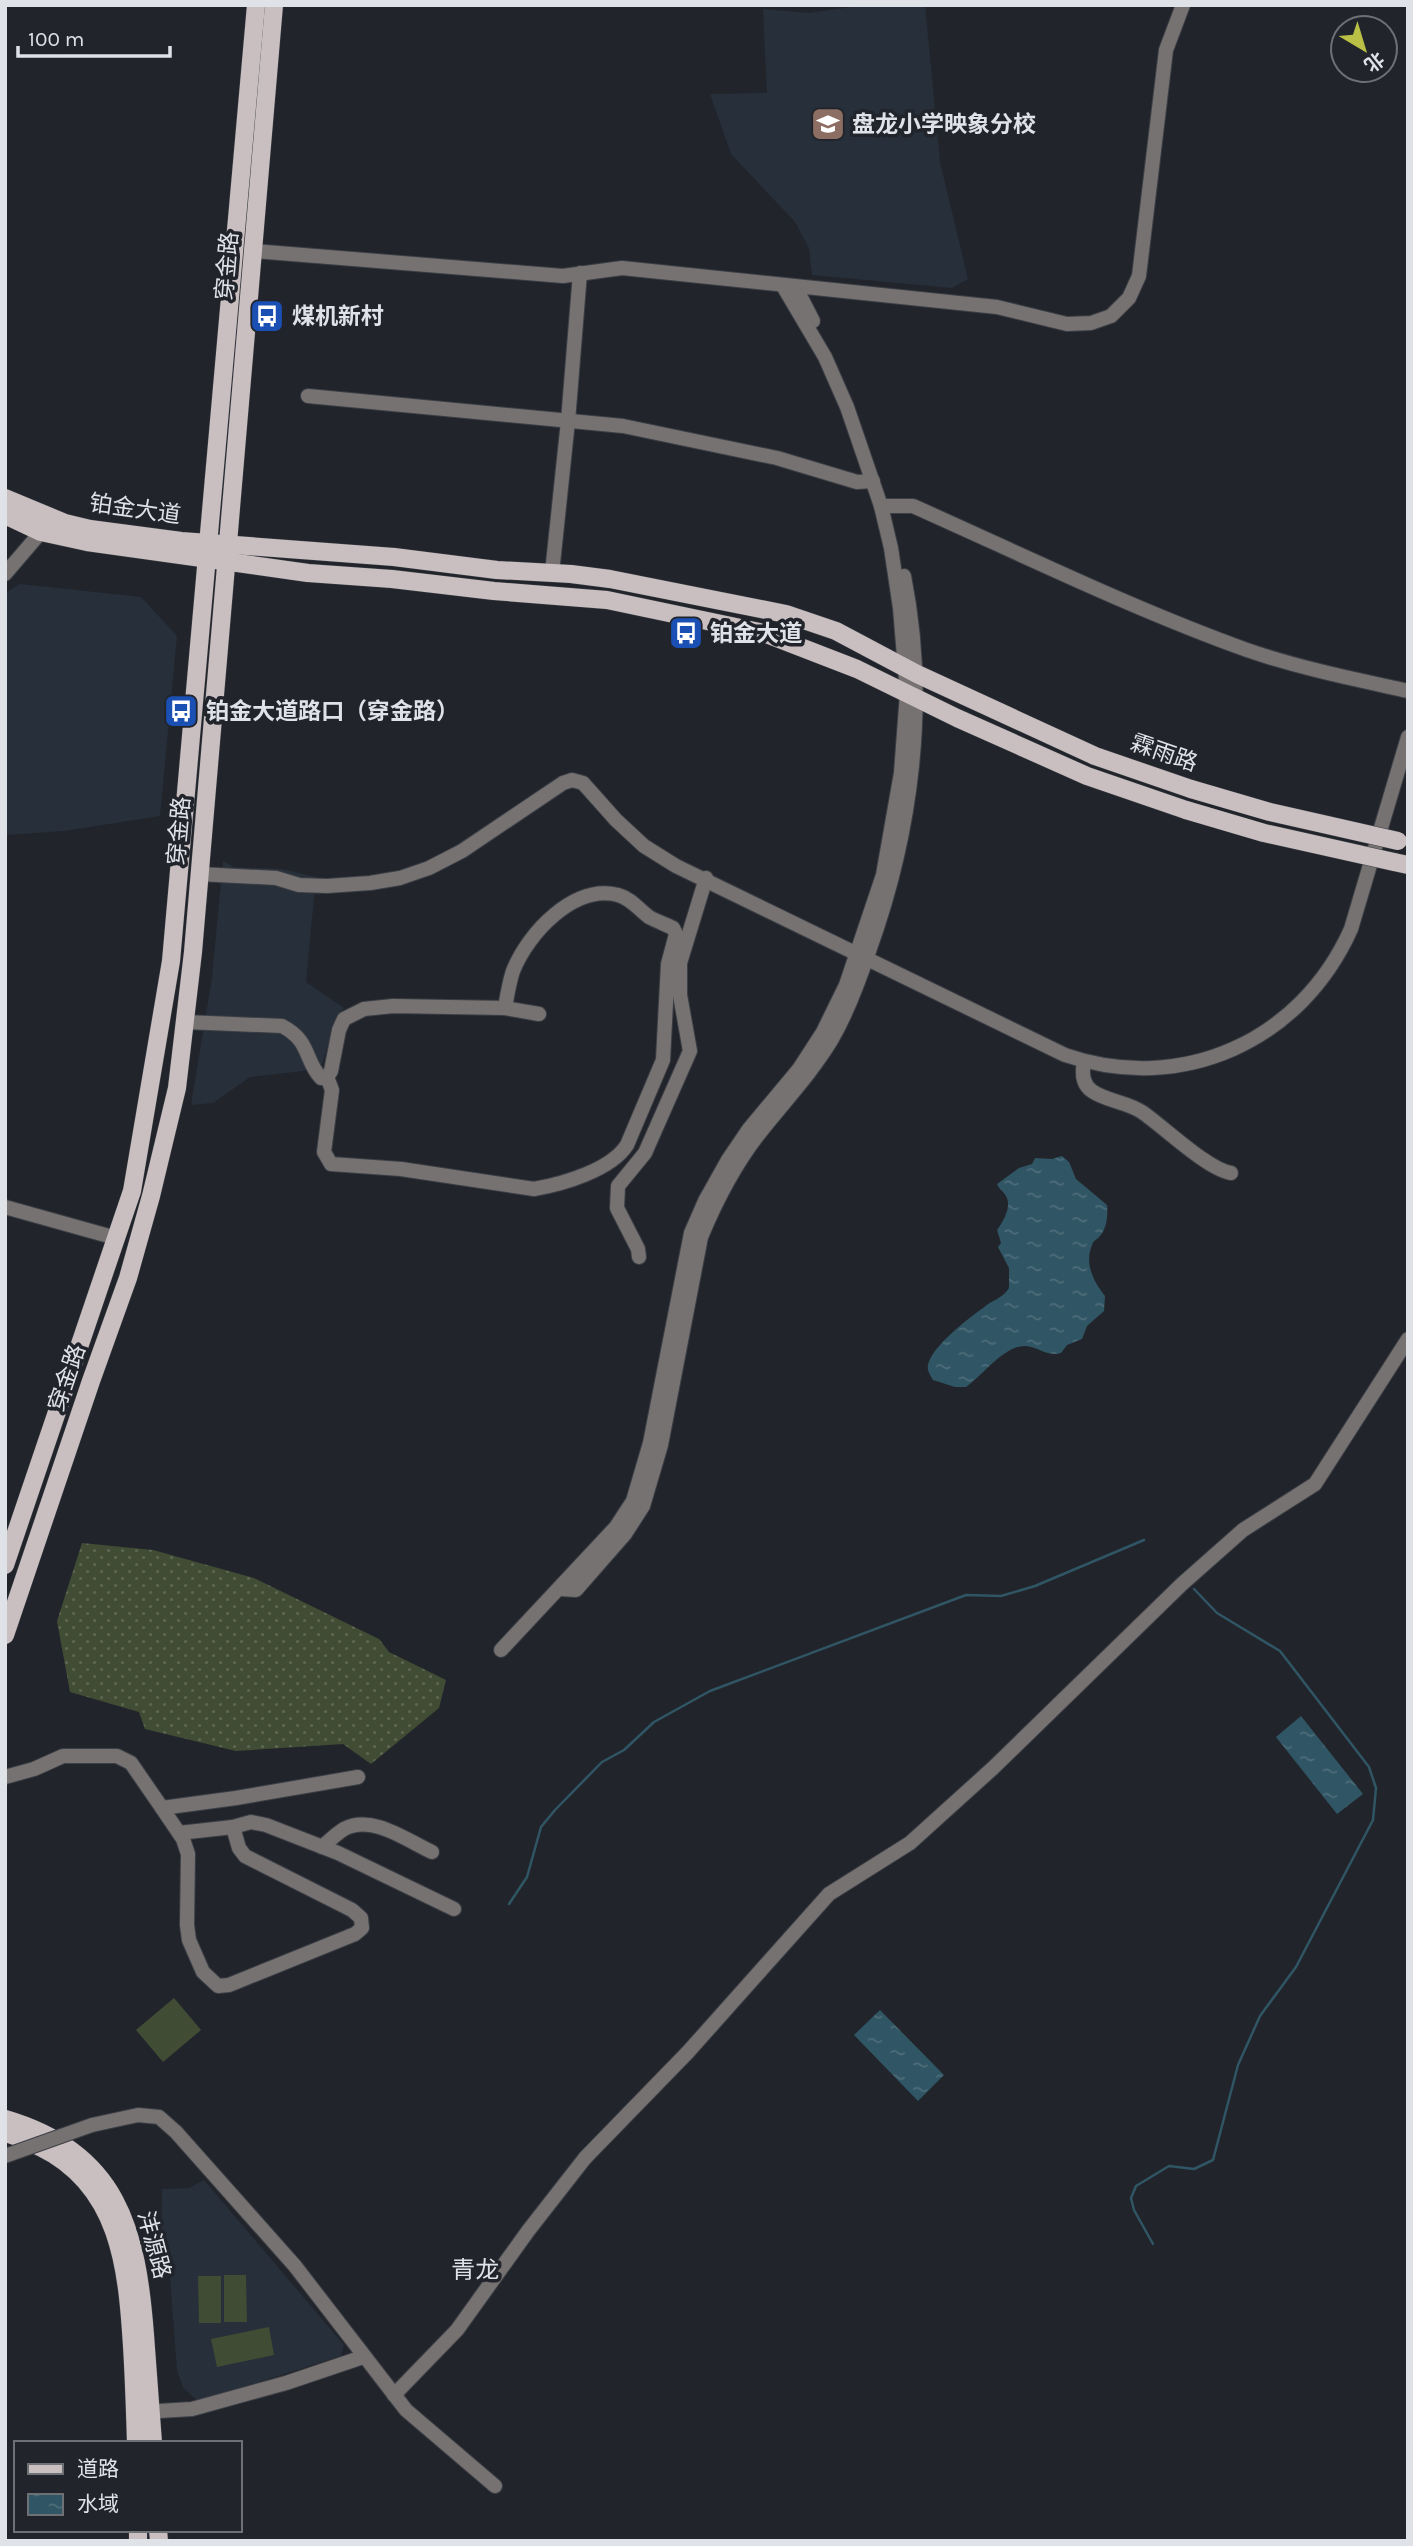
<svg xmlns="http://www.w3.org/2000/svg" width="1413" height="2546" font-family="Karla,'Noto Sans SC',sans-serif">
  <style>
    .built { fill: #272f3a }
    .grass { fill: url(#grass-dots) }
    .green { fill: #414c34 }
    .water { fill: url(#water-ripples) }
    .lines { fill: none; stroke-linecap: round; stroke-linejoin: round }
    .stream { stroke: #305564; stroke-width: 2.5 }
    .minor-casing { stroke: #3c3f45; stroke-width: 16 }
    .major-casing { stroke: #3c3f45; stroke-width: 19 }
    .minor { stroke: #767272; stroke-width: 14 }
    .major { stroke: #c9bfc0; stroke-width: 18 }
    .minor-bridge-casing { stroke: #3c3f45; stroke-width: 16; stroke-linecap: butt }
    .major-bridge-casing { stroke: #3c3f45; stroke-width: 19; stroke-linecap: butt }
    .minor-bridge { stroke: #767272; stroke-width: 14 }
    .major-bridge { stroke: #c9bfc0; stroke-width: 18 }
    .labels { text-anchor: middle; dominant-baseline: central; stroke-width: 7; stroke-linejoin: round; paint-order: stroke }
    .poi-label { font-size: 23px; font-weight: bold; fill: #dfe2e6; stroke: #21252b; text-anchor: start }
    .street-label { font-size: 23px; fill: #dfe2e6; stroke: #21252b }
    .neighbourhood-label { font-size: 24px; fill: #dfe2e6; stroke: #21252b }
  </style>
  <defs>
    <pattern id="grass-dots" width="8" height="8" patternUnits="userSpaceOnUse" patternTransform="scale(1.75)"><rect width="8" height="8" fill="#414c34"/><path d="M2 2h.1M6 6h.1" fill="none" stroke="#5c6651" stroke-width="1.8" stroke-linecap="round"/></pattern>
    <pattern id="water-ripples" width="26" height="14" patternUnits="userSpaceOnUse" patternTransform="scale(1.75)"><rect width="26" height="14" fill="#305564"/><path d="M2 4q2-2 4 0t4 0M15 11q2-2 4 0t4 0" fill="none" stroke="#4e6d7a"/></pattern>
  </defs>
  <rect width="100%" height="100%" fill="#21252b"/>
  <g class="built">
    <path d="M 865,5 L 925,5 L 940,162 L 968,279 L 952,288 L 812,275 L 809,248 L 795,222 L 731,154 L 710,94 L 767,93 L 763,9 L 809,13 Z"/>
    <path d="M 20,584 L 141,597 L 177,636 L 160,816 L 64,831 L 5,835 L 5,593 Z"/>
    <path d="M 223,861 L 234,867 L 282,869 L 316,877 L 306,982 L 344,1008 L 337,1015 L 322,1064 L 303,1071 L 250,1077 L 213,1103 L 191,1105 L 212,978 Z"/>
    <path d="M 204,2180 L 344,2345 L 341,2356 L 198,2401 L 184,2389 L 177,2371 L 170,2276 L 161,2243 L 162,2189 L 189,2188 Z"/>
  </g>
  <path class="grass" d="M 82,1543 L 153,1550 L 254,1578 L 379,1639 L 389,1652 L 446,1680 L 439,1708 L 371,1764 L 343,1744 L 236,1751 L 145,1729 L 139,1712 L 70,1692 L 57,1621 Z"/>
  <g class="green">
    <path d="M 174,1998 L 201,2030 L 163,2062 L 136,2030 Z"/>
    <path d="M 224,2275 L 246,2275 L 247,2322 L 224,2322 Z"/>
    <path d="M 198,2276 L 221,2276 L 221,2323 L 199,2323 Z"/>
    <path d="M 269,2327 L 274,2355 L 217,2367 L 211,2339 Z"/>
  </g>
  <g class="water">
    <path d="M 1062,1156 L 1069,1162 L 1076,1179 L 1107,1205 C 1108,1215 1107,1229 1099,1237 C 1096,1241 1094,1239 1092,1245 C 1084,1264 1094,1282 1105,1296 L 1104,1311 L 1087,1326 L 1082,1339 L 1067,1345 L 1061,1353 C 1046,1357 1038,1346 1024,1346 C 1004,1346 982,1376 966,1387 L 955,1387 L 933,1380 C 931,1377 929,1373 928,1370 C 924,1352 969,1318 983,1308 C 992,1300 1002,1299 1009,1288 L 1009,1268 L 998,1247 L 1001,1243 L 997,1230 C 1003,1222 1011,1208 1007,1198 C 1004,1191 1000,1191 997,1184 L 1019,1168 L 1032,1164 L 1035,1158 L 1052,1159 Z"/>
    <path d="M 1301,1716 L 1363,1794 L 1337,1814 L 1276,1737 Z"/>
    <path d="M 880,2010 L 944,2075 L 918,2101 L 854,2035 Z"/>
  </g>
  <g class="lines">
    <g class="stream">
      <path d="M 509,1904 L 527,1877 L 541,1827 L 555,1810 L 602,1762 L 624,1750 L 654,1722 L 710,1691 L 966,1595 L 1001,1596 L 1035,1586 L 1144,1540"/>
      <path d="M 1153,2244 L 1134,2210 L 1131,2198 L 1136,2186 L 1169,2166 L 1194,2169 L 1213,2160 L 1238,2065 L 1260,2016 L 1296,1967 L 1373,1820 L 1376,1788 L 1369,1767 L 1280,1651 L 1217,1613 L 1194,1589"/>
    </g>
    <g class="minor-casing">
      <g id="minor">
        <path d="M 253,251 L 563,276 L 622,268 L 997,307 L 1067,324 L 1091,323 L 1111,316 L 1129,298 L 1139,276 L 1166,50 L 1183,5"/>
        <path d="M 796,288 L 813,321"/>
        <path d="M 308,396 L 623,426 L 777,458 L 857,482 L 873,481"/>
        <path d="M 881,506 L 913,506 C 1023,555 1133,609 1247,650 C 1299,668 1354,679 1408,691"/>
        <path d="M 552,573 L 568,421 L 580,273"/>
        <path d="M 5,574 L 41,532"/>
        <path d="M 199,874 L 276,878 L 299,885 L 327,886 L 370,883 L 400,878 L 429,868 L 462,851 L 563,783 L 572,780 L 583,783 L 616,820 L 644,846 L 676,866 L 1065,1055 C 1182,1095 1301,1041 1351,929 L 1408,737"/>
        <path d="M 185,1022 L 282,1026 C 311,1041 304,1060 321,1078 L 327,1077 L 331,1071 L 339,1030 L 344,1019 L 364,1009 L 393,1006 L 505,1008 L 539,1014"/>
        <path d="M 1084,1062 C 1082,1072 1082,1084 1092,1091 C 1106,1101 1127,1102 1142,1112 C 1164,1127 1207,1169 1231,1173"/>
        <path d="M 327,1077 L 332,1090 L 324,1152 L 331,1164 L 401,1169 L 534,1189 C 563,1184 611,1170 627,1145 L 663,1060 L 668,964 L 676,934 L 673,928 C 665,924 656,921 649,917 C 638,909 632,899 618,895 C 574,884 528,933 513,971 C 509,983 507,996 505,1008"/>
        <path d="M 5,1207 L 116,1238"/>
        <path d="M 639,1257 L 638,1249 L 617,1208 L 618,1186 L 645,1153 L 690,1051 L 680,995 L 680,963 L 706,878"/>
        <path d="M 560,1589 L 576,1590 L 625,1534 L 643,1506 L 661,1445 L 701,1237 C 716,1201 734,1166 758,1135 C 783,1103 811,1074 832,1039 C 848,1011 859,981 869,951 C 912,832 929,701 904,576"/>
        <path d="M 501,1650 L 616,1527 L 633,1501 L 650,1443 L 691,1233 L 705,1201 L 728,1160 L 749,1129 L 799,1069 L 823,1032 L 846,985 L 883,875 L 901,773 L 907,693 L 900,608 L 891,548 L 881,506 L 847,407 L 825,357 L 783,286"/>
        <path d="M 5,1777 L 34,1769 L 63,1756 L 117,1756 L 131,1763 L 162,1808 L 236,1798 L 358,1777"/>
        <path d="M 162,1808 L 183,1839 L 188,1854 L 187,1925 L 189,1940 L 203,1972 L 218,1986 L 229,1985 L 355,1934 L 362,1928 L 361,1918 L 352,1910 L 245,1856 L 239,1848 L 233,1827"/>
        <path d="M 179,1833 L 233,1827 L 251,1822 L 266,1825 L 338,1853 L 454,1909"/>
        <path d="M 322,1847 C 329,1841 336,1834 344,1829 C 372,1814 406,1840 432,1852"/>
        <path d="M 92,2125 L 138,2115 L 159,2117 L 176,2132 L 295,2266 L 406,2410 L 495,2486"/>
        <path d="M 394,2395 L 457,2330 L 528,2231 L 585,2158 L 688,2052 L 829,1894 L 910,1843 L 993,1768 L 1182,1584 L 1243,1530 L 1315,1484 L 1408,1339"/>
        <path d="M 142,2412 L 192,2409 L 286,2383 L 363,2357"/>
      </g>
    </g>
    <g class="major-casing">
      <g id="major">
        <path d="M 5,498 L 65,523 L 90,529 L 181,541 L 394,557 L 497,570 L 571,574 L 610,579 L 786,614 L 836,631 L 917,674 L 1095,756 L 1191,789"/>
        <path d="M 5,515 L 41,532 L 87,542 L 308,573 L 392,579 L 494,591 L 607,600 L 764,633 L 857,669 L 957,718 L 1087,776 L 1186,810"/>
        <path d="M 1394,862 L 1408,865"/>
        <path d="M 5,1565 L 132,1191 L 171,961 L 256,5"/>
        <path d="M 5,1635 L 91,1381 L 128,1278 L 151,1196 L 177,1088 L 193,952 L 274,5"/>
        <path d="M 5,2119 C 118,2152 137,2230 145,2335 C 148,2371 150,2407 153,2443"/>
        <path d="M 5,2133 C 18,2136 29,2142 40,2147 C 120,2186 127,2267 132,2346 C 134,2378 135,2410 136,2443"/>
        <path d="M 138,2530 L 138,2541"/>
        <path d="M 158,2530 L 159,2541"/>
      </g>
    </g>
    <use href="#minor" class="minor"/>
    <use href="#major" class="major"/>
    <g class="minor-bridge-casing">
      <path id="minor-bridge" d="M 5,2156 L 92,2125"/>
    </g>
    <g class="major-bridge-casing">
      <g id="major-bridge">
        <path d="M 1191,789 L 1270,812 L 1398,841"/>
        <path d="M 1186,810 L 1264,833 L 1394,862"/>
      </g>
    </g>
    <use href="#minor-bridge" class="minor-bridge"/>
    <use href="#major-bridge" class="major-bridge"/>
  </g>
  <defs>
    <g id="school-square" transform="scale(1.75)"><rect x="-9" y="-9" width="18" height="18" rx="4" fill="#8d6e63" stroke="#21252b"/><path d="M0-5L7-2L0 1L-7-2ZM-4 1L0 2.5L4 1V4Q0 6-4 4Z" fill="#fff"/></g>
    <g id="bus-square" transform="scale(1.75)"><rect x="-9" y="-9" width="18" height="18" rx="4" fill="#1a4fb4" stroke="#21252b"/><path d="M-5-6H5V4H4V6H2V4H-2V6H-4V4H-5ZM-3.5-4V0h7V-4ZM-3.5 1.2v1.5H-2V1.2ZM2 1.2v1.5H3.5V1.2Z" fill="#fff"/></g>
  </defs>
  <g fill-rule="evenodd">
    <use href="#school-square" x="828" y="124"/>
    <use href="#bus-square" x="267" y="316"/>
    <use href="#bus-square" x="686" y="633"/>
    <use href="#bus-square" x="181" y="711"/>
  </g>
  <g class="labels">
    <g class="poi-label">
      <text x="852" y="124">盘龙小学映象分校</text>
      <text x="292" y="316">煤机新村</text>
      <text x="710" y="633">铂金大道</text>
      <text x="206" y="711">铂金大道路口（穿金路）</text>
    </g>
    <g class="street-label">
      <text transform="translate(227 266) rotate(-85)">穿金路</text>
      <text transform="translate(135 509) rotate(8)">铂金大道</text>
      <text transform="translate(1164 753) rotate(19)">霖雨路</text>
      <text transform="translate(179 831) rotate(-85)">穿金路</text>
      <text transform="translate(67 1378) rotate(-71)">穿金路</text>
      <text transform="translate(154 2245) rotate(75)">沣源路</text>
    </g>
    <g class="neighbourhood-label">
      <text x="475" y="2270">青龙</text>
    </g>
  </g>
  <rect width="1413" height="2546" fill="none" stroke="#dfe2e6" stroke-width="14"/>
  <rect x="14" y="2441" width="228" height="91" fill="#21252b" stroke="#6d7176" stroke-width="2"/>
  <rect x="28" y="2464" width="35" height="10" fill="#c9bfc0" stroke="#6d7176" stroke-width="2"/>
  <text x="77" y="2476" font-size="21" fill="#dfe2e6">道路</text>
  <rect x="28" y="2494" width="35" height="21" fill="url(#water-ripples)" stroke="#6d7176" stroke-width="2"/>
  <text x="77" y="2511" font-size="21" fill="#dfe2e6">水域</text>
  <g transform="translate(1364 49) rotate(142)"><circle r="33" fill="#21252b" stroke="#6d7176" stroke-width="2"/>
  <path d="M0-5L12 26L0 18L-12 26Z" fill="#bac045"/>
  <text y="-10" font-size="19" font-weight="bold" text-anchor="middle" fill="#dfe2e6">北</text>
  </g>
  <path d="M18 46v10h152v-10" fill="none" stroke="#dfe2e6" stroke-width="3.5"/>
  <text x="28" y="46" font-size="21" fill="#dfe2e6" stroke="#21252b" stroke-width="5" paint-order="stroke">100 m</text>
</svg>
